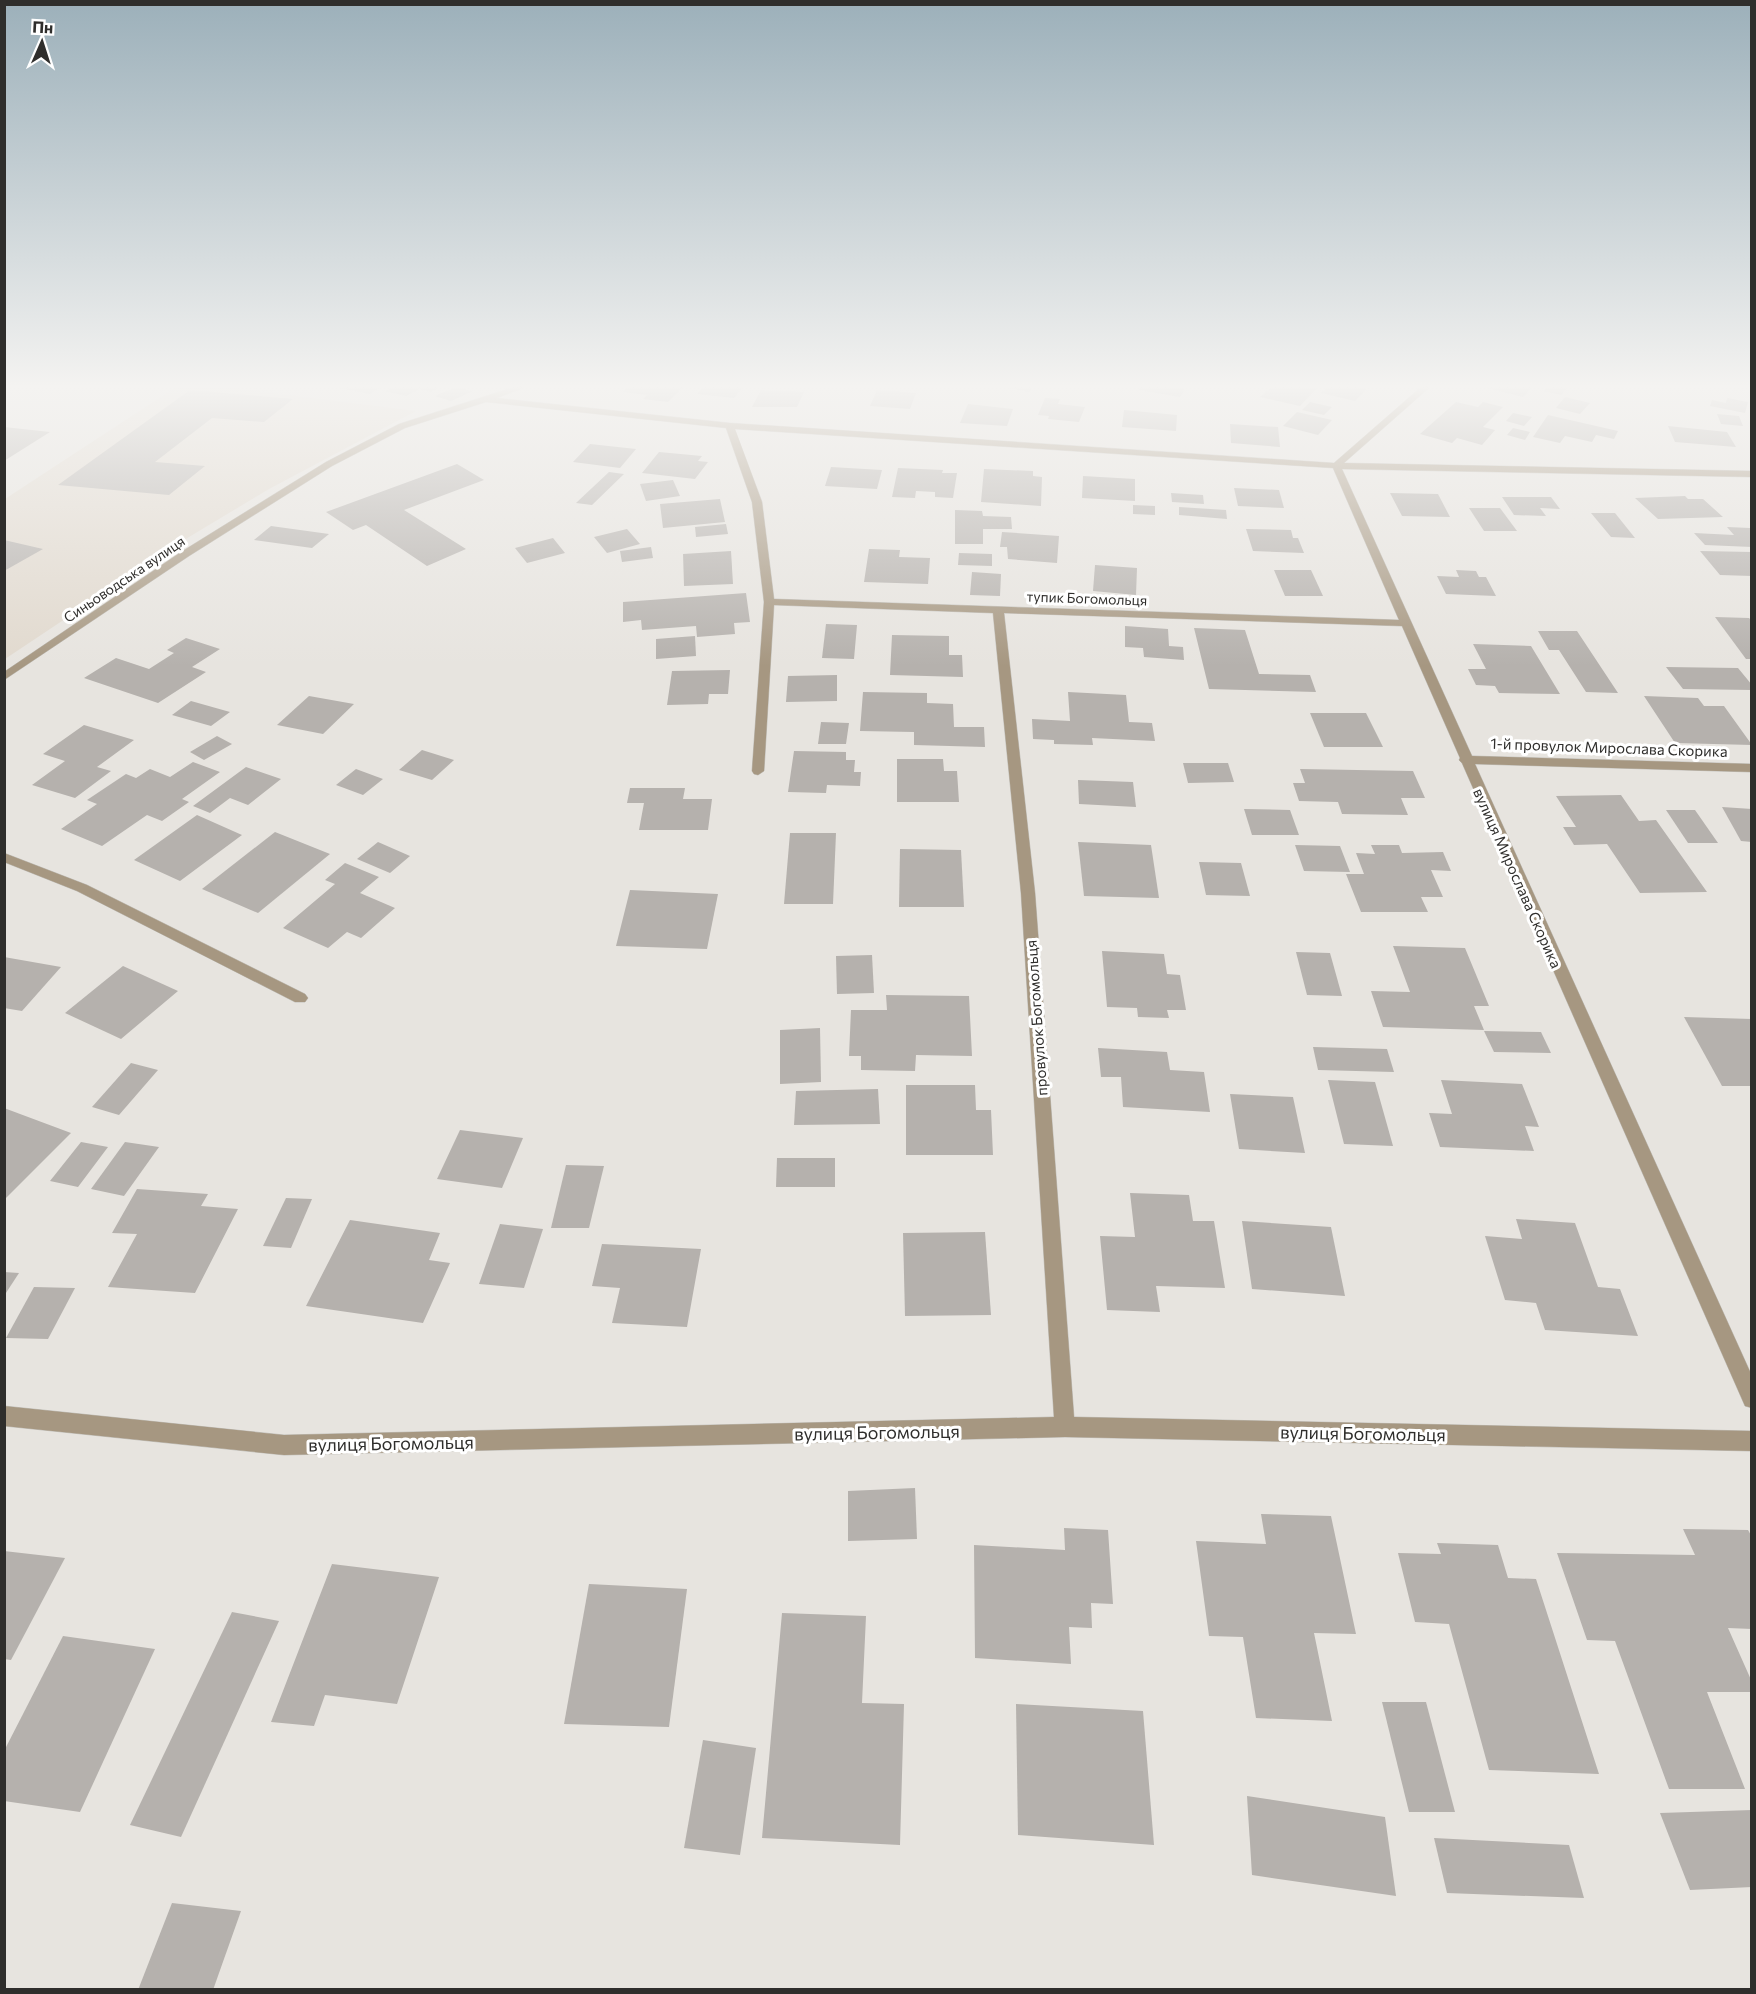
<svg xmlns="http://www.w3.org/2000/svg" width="1756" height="1994" font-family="Commissioner,sans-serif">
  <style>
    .built { fill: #e1d9ce }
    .building { fill: #b5b1ad }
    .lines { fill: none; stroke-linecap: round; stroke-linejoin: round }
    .minor-casing { stroke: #c2c0bb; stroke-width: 1 }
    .minor { fill: #a69781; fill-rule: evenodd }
    .labels { text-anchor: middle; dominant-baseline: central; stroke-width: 6; stroke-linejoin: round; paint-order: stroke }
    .far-street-label { font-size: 14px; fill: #2f2e2c; stroke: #fff }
    .street-label { font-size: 15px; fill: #2f2e2c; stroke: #fff }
    .near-street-label { font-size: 18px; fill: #2f2e2c; stroke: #fff }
  </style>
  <rect width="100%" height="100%" fill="#e7e4df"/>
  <path class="built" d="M 176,387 L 225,387 L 416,411 L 269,489 L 179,543 L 5,659 L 5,499 Z"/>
  <g class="building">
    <path d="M 335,387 L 381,387 L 370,394 Z"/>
    <path d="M 394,387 L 440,387 L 431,392 L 419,389 L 406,396 L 385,391 Z"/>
    <path d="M 456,387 L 473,391 L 451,401 L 435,396 Z"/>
    <path d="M 628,387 L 683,387 L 668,402 L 643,399 L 647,395 L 623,392 Z"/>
    <path d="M 703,387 L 743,387 L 734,398 L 697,394 Z"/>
    <path d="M 1004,387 L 1033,387 L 1029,392 Z"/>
    <path d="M 1141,387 L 1172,387 L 1185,389 L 1180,397 L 1139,390 Z"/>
    <path d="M 1271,387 L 1305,387 L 1316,389 L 1300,406 L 1260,397 Z"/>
    <path d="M 1327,387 L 1357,387 L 1367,389 L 1355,401 L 1321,393 Z"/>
    <path d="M 1483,387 L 1532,387 L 1523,397 Z"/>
    <path d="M 1547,387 L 1568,387 L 1561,395 L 1543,391 Z"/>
    <path d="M 190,390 L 293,399 L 264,422 L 212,418 L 155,462 L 205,466 L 169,495 L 58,485 Z"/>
    <path d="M 761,390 L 804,392 L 797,407 L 752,407 Z"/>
    <path d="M 877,390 L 916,393 L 910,409 L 870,406 Z"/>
    <path d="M 1565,397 L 1590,403 L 1580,414 L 1556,408 Z"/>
    <path d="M 1045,398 L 1060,399 L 1058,404 L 1085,407 L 1079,422 L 1048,419 L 1049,416 L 1038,415 Z"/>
    <path d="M 1727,398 L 1748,402 L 1745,413 L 1710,406 L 1712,400 L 1726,403 Z"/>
    <path d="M 1310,402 L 1332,407 L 1324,415 L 1302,410 Z"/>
    <path d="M 1456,402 L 1478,407 L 1483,402 L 1503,407 L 1483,427 L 1495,430 L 1482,445 L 1457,438 L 1452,443 L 1420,434 Z"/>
    <path d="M 968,404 L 1013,409 L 1007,426 L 960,423 Z"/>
    <path d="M 1124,410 L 1177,415 L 1176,431 L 1122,427 Z"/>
    <path d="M 1297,412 L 1332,420 L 1318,435 L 1283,426 Z"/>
    <path d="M 1513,413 L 1532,417 L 1524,426 L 1506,421 Z"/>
    <path d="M 1717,414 L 1739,416 L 1743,426 L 1721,424 Z"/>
    <path d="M 1548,415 L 1618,431 L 1614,439 L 1596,435 L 1592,442 L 1565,436 L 1560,443 L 1533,437 Z"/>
    <path d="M 1230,424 L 1278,427 L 1280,447 L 1231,443 Z"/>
    <path d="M 1668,426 L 1727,432 L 1736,447 L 1675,442 Z"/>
    <path d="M 4,427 L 50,432 L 4,461 Z"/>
    <path d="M 1513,428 L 1530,432 L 1525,440 L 1507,435 Z"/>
    <path d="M 590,444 L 636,449 L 620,468 L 573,462 Z"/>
    <path d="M 659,452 L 702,456 L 698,461 L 708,462 L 695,479 L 642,473 Z"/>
    <path d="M 457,464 L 484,480 L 404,510 L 466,549 L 427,566 L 366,525 L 353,530 L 326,512 Z"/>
    <path d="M 831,467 L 882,470 L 877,489 L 825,486 Z"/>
    <path d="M 898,468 L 943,470 L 942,473 L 957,473 L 953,498 L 935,497 L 935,492 L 916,491 L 915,498 L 892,497 Z"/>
    <path d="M 984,469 L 1033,471 L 1033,476 L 1042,477 L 1041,506 L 981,502 Z"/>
    <path d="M 609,472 L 624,474 L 592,505 L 576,503 Z"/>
    <path d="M 1083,476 L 1135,479 L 1135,501 L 1082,498 Z"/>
    <path d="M 673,480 L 680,496 L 646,501 L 640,484 Z"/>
    <path d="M 1234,488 L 1279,490 L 1284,508 L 1238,506 Z"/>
    <path d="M 1171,493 L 1203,495 L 1204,504 L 1172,502 Z"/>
    <path d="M 1390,493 L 1438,494 L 1450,517 L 1402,516 Z"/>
    <path d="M 1685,496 L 1688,499 L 1703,499 L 1723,517 L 1658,519 L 1635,498 Z"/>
    <path d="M 1502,497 L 1551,497 L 1560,509 L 1540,508 L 1546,516 L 1514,515 Z"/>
    <path d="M 720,499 L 725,522 L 663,528 L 660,504 Z"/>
    <path d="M 1133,505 L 1155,506 L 1155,515 L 1133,514 Z"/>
    <path d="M 1179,507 L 1226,510 L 1227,519 L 1179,515 Z"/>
    <path d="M 1469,508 L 1500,508 L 1517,531 L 1484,531 Z"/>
    <path d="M 955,510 L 982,511 L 983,516 L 1011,517 L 1012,529 L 983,529 L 983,544 L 955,544 Z"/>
    <path d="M 1591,513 L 1615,513 L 1635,538 L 1611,537 Z"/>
    <path d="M 726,524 L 728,534 L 696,537 L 695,527 Z"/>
    <path d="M 271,526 L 329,534 L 312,548 L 254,540 Z"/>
    <path d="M 1727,527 L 1750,528 L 1752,547 L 1705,545 L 1694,533 L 1734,535 Z"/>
    <path d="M 627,529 L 640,544 L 607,553 L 594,537 Z"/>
    <path d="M 1246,529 L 1291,530 L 1293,538 L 1298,538 L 1304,553 L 1253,551 Z"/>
    <path d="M 1002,532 L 1059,536 L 1057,563 L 1008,559 L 1007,547 L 1000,547 Z"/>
    <path d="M 553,538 L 565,553 L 527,563 L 515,548 Z"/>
    <path d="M 4,540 L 43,549 L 4,571 Z"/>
    <path d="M 651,547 L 653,558 L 622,562 L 620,551 Z"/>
    <path d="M 869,549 L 900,550 L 899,557 L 930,558 L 928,584 L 864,582 Z"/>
    <path d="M 731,551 L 733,584 L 684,586 L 683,554 Z"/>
    <path d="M 1700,551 L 1752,552 L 1752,576 L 1720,575 Z"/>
    <path d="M 959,553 L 992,554 L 992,566 L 958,565 Z"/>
    <path d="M 1095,565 L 1137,568 L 1136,595 L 1093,591 Z"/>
    <path d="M 1274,570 L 1311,570 L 1323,596 L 1285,596 Z"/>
    <path d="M 1456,570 L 1476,571 L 1479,577 L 1486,577 L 1496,596 L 1446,594 L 1437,576 L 1459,577 Z"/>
    <path d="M 972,572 L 1001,574 L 1000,596 L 970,595 Z"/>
    <path d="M 746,593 L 750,622 L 734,623 L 735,634 L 697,637 L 696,626 L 642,630 L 641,620 L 623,622 L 623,602 Z"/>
    <path d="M 1715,617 L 1749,618 L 1752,621 L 1752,659 L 1746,659 Z"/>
    <path d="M 826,624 L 857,625 L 854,659 L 822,658 Z"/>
    <path d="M 1125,626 L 1168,629 L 1169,646 L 1183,647 L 1184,660 L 1144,657 L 1143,648 L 1125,647 Z"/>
    <path d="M 1194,628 L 1245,630 L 1259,674 L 1310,675 L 1316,692 L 1209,689 Z"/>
    <path d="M 1538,631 L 1577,631 L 1618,693 L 1586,692 L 1559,650 L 1549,650 Z"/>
    <path d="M 892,635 L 949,636 L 949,655 L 962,655 L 963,677 L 890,675 Z"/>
    <path d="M 695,636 L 696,656 L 656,659 L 656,639 Z"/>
    <path d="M 186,638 L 220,649 L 192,667 L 206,672 L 158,703 L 84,678 L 116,658 L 149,669 L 174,653 L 167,650 Z"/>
    <path d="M 1473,644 L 1531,646 L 1560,694 L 1499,693 L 1495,686 L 1476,685 L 1468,669 L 1486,669 Z"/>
    <path d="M 1666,667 L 1738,668 L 1752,685 L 1752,690 L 1683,689 Z"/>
    <path d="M 730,670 L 728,694 L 709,694 L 708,704 L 667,705 L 672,671 Z"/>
    <path d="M 837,675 L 837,701 L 786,702 L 788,676 Z"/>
    <path d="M 863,692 L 927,693 L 927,703 L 953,704 L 954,727 L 984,727 L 985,747 L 914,745 L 914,732 L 860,731 Z"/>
    <path d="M 1068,692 L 1126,695 L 1129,722 L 1152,723 L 1155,741 L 1092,738 L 1093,745 L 1054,744 L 1054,740 L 1033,739 L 1032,719 L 1070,721 Z"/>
    <path d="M 309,696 L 354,704 L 323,734 L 277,725 Z"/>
    <path d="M 1644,696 L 1698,698 L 1704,706 L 1724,706 L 1752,745 L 1675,743 Z"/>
    <path d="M 191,701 L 230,712 L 211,726 L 172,715 Z"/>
    <path d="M 1310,713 L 1366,713 L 1383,747 L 1324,747 Z"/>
    <path d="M 821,722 L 849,723 L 846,744 L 818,744 Z"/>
    <path d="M 84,725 L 134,740 L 97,767 L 111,771 L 75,798 L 32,785 L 65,761 L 43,754 Z"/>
    <path d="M 217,736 L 232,744 L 204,760 L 190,752 Z"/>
    <path d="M 422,750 L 454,760 L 432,780 L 399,770 Z"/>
    <path d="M 794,751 L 846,752 L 846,760 L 855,760 L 854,772 L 861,772 L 860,786 L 827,785 L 826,793 L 788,792 Z"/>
    <path d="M 897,759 L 943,759 L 944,771 L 957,771 L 959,802 L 897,802 Z"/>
    <path d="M 193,762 L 220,772 L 182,799 L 189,802 L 162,821 L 147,815 L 102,846 L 61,829 L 97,804 L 87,800 L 126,774 L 136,778 L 150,769 L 170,777 Z"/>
    <path d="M 1183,763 L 1228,763 L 1234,782 L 1188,783 Z"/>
    <path d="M 246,767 L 281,779 L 248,805 L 230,798 L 210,813 L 193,806 Z"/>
    <path d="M 356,769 L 383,779 L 363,795 L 336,785 Z"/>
    <path d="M 1300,769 L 1413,771 L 1425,798 L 1401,798 L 1408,815 L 1342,814 L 1338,802 L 1299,801 L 1293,783 L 1305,783 Z"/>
    <path d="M 1078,780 L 1133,782 L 1136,807 L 1079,804 Z"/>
    <path d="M 630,788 L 685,788 L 683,799 L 712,799 L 708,830 L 639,830 L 644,803 L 627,803 Z"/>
    <path d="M 1621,795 L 1639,821 L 1656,820 L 1707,892 L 1640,893 L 1607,844 L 1574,845 L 1563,827 L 1576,827 L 1556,796 Z"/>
    <path d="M 1722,807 L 1752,809 L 1752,842 L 1741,841 Z"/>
    <path d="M 1244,809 L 1290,810 L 1299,835 L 1252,835 Z"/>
    <path d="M 1666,810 L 1695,810 L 1718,843 L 1688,843 Z"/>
    <path d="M 197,815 L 242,835 L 180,881 L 134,860 Z"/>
    <path d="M 275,832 L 330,854 L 258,913 L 202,889 Z"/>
    <path d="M 790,833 L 836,833 L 833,904 L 784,904 Z"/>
    <path d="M 378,842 L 410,856 L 390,873 L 357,859 Z"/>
    <path d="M 1078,842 L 1151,845 L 1159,898 L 1084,896 Z"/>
    <path d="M 1295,845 L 1340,846 L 1350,872 L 1304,871 Z"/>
    <path d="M 1371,845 L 1399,845 L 1402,853 L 1443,852 L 1451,871 L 1431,870 L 1443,897 L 1421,897 L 1428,912 L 1361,912 L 1346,874 L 1364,874 L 1356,853 L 1375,854 Z"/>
    <path d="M 900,849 L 961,850 L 964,907 L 899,907 Z"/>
    <path d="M 1199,862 L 1241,863 L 1250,896 L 1206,895 Z"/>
    <path d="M 345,863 L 379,877 L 360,893 L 395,908 L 361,938 L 347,932 L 328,948 L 283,928 L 335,884 L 325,880 Z"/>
    <path d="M 630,890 L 718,894 L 707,949 L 616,946 Z"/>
    <path d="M 1393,946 L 1465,948 L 1489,1006 L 1474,1006 L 1484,1030 L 1383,1027 L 1371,991 L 1410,992 Z"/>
    <path d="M 1102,951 L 1164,954 L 1167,974 L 1180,975 L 1186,1010 L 1167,1010 L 1169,1018 L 1138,1017 L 1137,1008 L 1107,1007 Z"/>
    <path d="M 1296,952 L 1330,953 L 1342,996 L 1307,995 Z"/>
    <path d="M 872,955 L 874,993 L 837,994 L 836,956 Z"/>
    <path d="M 4,957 L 61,967 L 22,1011 L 4,1008 Z"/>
    <path d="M 123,966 L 178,991 L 121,1039 L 65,1013 Z"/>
    <path d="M 886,995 L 969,996 L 972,1056 L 916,1055 L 915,1071 L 861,1070 L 861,1056 L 849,1056 L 851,1010 L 887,1010 Z"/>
    <path d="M 1684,1017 L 1752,1019 L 1752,1086 L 1722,1086 Z"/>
    <path d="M 820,1028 L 821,1082 L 780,1084 L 780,1030 Z"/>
    <path d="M 1484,1031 L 1541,1032 L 1551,1053 L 1494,1052 Z"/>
    <path d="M 1313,1047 L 1387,1049 L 1394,1072 L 1318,1070 Z"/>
    <path d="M 1098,1048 L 1167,1052 L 1170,1070 L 1204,1072 L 1210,1112 L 1123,1107 L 1121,1077 L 1101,1077 Z"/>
    <path d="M 131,1063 L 158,1070 L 119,1115 L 92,1107 Z"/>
    <path d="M 1328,1080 L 1375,1082 L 1393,1146 L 1344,1144 Z"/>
    <path d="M 1441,1080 L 1522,1084 L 1539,1127 L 1525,1126 L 1534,1151 L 1440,1147 L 1429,1113 L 1452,1114 Z"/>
    <path d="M 906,1085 L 975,1085 L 976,1110 L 991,1110 L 993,1155 L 906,1155 Z"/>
    <path d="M 878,1089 L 880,1124 L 794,1125 L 796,1091 Z"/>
    <path d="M 1230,1094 L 1293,1097 L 1305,1153 L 1239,1149 Z"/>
    <path d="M 4,1108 L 71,1133 L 4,1200 Z"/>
    <path d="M 460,1130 L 523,1138 L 502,1188 L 437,1179 Z"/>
    <path d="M 81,1142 L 108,1147 L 78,1187 L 50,1181 Z"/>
    <path d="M 125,1142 L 159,1147 L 124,1196 L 91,1189 Z"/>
    <path d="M 777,1158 L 835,1158 L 835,1187 L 776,1187 Z"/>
    <path d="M 566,1165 L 604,1166 L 589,1228 L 551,1228 Z"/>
    <path d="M 137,1189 L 208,1194 L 201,1206 L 238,1209 L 195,1293 L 108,1287 L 137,1234 L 112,1233 Z"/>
    <path d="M 1130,1193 L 1189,1195 L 1193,1221 L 1214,1221 L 1225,1288 L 1156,1286 L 1160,1312 L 1107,1310 L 1100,1236 L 1135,1237 Z"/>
    <path d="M 286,1198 L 312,1199 L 291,1248 L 263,1246 Z"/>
    <path d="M 1516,1219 L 1575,1223 L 1598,1287 L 1620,1289 L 1638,1336 L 1545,1330 L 1536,1303 L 1505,1300 L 1485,1236 L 1522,1239 Z"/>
    <path d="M 350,1220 L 440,1233 L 429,1260 L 450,1263 L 423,1323 L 306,1306 Z"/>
    <path d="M 1242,1221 L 1331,1227 L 1345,1296 L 1252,1289 Z"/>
    <path d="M 500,1224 L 543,1229 L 524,1288 L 479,1284 Z"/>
    <path d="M 985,1232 L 991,1315 L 905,1316 L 903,1233 Z"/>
    <path d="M 602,1244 L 701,1249 L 687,1327 L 612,1323 L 620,1288 L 592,1286 Z"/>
    <path d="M 4,1272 L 19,1273 L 4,1296 Z"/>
    <path d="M 34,1287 L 75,1288 L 48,1339 L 6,1338 Z"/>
    <path d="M 915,1488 L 917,1539 L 848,1541 L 848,1491 Z"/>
    <path d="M 1261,1514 L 1331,1516 L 1356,1634 L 1314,1633 L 1332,1721 L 1256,1718 L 1243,1637 L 1209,1636 L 1196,1541 L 1266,1544 Z"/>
    <path d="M 1064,1528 L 1108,1530 L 1113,1604 L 1091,1603 L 1092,1628 L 1069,1627 L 1071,1664 L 975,1658 L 974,1545 L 1065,1550 Z"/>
    <path d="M 1683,1529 L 1748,1530 L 1752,1537 L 1752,1629 L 1728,1628 L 1752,1682 L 1752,1692 L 1707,1692 L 1745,1789 L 1669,1789 L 1615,1641 L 1587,1640 L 1557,1553 L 1695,1555 Z"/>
    <path d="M 1437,1543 L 1498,1545 L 1508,1578 L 1536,1579 L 1599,1774 L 1489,1770 L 1449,1624 L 1415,1622 L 1398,1553 L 1441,1554 Z"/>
    <path d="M 4,1551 L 65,1558 L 11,1660 L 4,1659 Z"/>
    <path d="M 332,1564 L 439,1577 L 397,1704 L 325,1695 L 314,1726 L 271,1722 Z"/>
    <path d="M 589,1584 L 687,1589 L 669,1727 L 564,1724 Z"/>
    <path d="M 232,1612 L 279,1621 L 181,1837 L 130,1825 Z"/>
    <path d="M 782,1613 L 866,1616 L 862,1703 L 904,1704 L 900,1845 L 762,1838 Z"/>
    <path d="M 63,1636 L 155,1649 L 80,1812 L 4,1801 L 4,1751 Z"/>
    <path d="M 1382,1702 L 1426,1702 L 1455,1812 L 1409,1812 Z"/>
    <path d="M 1016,1704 L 1143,1711 L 1154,1845 L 1018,1835 Z"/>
    <path d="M 703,1740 L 756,1748 L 740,1855 L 684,1848 Z"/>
    <path d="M 1247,1796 L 1385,1817 L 1396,1896 L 1252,1875 Z"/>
    <path d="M 1752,1810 L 1752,1887 L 1690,1890 L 1660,1813 Z"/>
    <path d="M 1434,1838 L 1569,1845 L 1584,1898 L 1447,1893 Z"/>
    <path d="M 172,1903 L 241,1911 L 213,1990 L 138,1990 Z"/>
  </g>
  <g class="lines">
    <g class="minor-casing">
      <g id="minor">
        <path d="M 514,387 L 526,387 L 497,398 L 730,423 L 1334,463 L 1421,387 L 1430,387 L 1344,463 L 1752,471 L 1752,477 L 1342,469 L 1472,756 L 1752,764 L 1752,772 L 1475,764 L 1752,1376 L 1752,1408 L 1745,1406 L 1462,763 L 1459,760 L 1460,758 L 1402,626 L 1004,613 L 1035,893 L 1074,1417 L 1752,1431 L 1752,1451 L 1065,1437 L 284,1455 L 4,1426 L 4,1406 L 284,1435 L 1054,1417 L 1021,893 L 993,613 L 774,605 L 764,771 L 758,775 L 754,774 L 752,771 L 764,602 L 752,502 L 726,428 L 486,402 L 405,428 L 332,466 L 189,556 L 4,680 L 4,672 L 181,552 L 326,462 L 399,424 ZM 735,429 L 1333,468 L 1399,620 L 774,599 L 762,502 Z"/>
        <path d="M 4,853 L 87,885 L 305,994 L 308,998 L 305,1002 L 295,1002 L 77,891 L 4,862 Z"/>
      </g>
    </g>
    <use href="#minor" class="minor"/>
  </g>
  <linearGradient id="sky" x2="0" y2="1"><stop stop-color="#9cb0ba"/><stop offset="0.58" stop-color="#f4f3f1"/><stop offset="1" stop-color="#f4f3f1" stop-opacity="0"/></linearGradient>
  <rect width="1756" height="666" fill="url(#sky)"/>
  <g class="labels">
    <g class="far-street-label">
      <text transform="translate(124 579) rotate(-34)">Синьоводська вулиця</text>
      <text transform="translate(1087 598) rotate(2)">тупик Богомольця</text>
    </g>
    <g class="street-label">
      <text transform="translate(1609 747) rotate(2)">1-й провулок Мирослава Скорика</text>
      <text transform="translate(1518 878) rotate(66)">вулиця Мирослава Скорика</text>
      <text transform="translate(1036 1018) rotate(-94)">провулок Богомольця</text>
    </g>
    <g class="near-street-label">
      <text transform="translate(877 1432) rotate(-1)">вулиця Богомольця</text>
      <text transform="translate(1363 1433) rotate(1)">вулиця Богомольця</text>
      <text transform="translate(391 1443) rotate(-1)">вулиця Богомольця</text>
    </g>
  </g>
  <rect width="1756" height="1994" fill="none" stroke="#2f2e2c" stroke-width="12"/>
  <g transform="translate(42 42) rotate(3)" stroke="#ffffff" stroke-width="4.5" paint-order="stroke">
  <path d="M0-4.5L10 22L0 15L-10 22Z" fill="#2f2e2c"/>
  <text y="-9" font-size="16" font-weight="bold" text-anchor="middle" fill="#2f2e2c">Пн</text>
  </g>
</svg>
